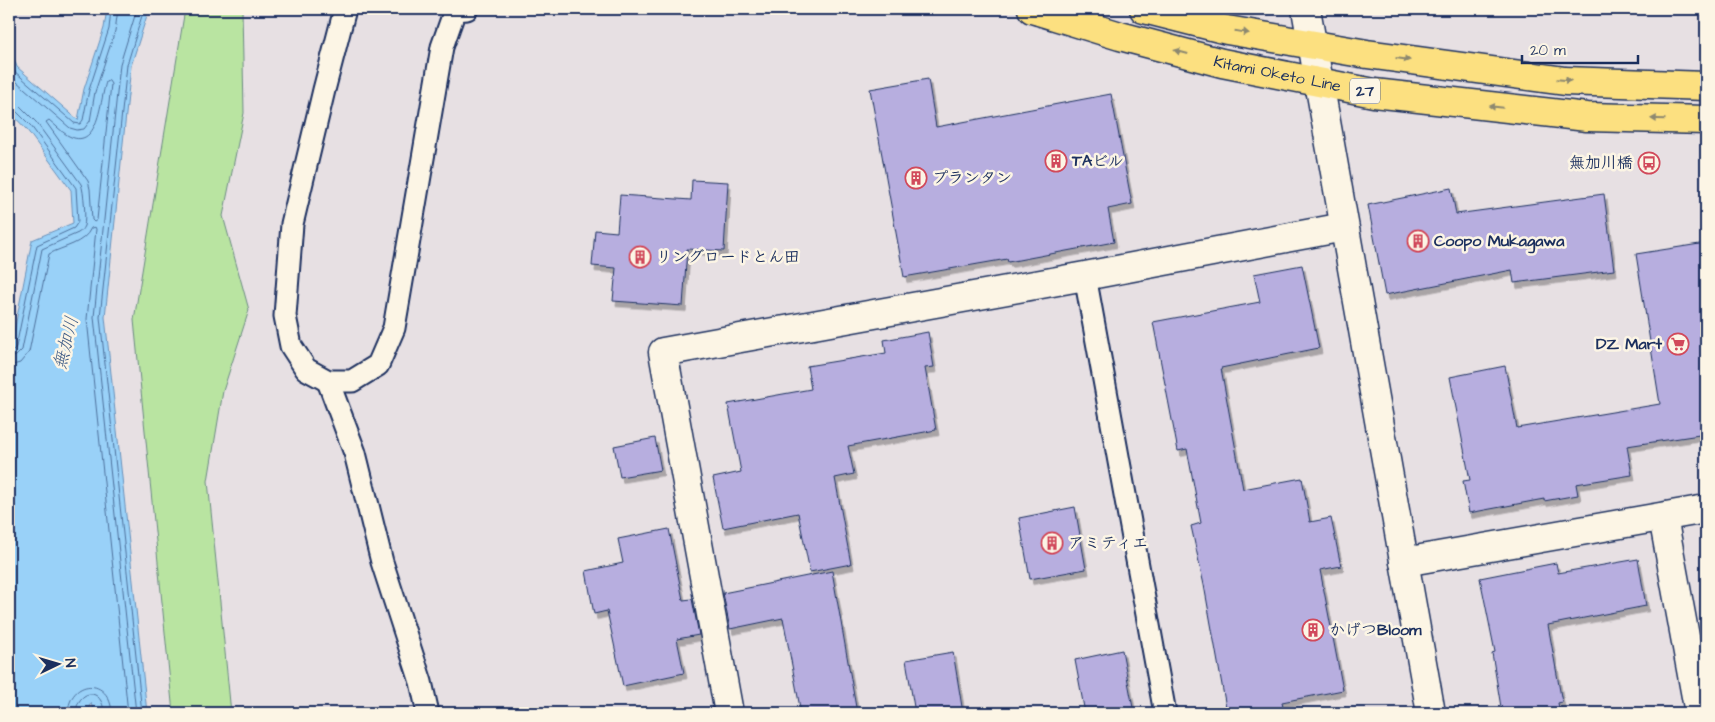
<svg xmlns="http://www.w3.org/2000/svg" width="1715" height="722" font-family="'Architects Daughter','Klee One',sans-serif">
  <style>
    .green { fill: #b9e4a1; stroke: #6a8a80 }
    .water { fill: #99d1f8; stroke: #6790ba }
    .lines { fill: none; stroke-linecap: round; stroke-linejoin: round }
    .shore { stroke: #4d709c; stroke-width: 1 }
    .building { fill: #b7aedf; stroke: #1b2f5e; filter: url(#shadow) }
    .lane-casing { stroke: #1b2f5e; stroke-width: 25 }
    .street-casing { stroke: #1b2f5e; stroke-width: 31 }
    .primary-casing { stroke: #1b2f5e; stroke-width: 31 }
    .lane { stroke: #fcf5e5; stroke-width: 21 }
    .street { stroke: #fcf5e5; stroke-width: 28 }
    .primary { stroke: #fce080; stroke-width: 28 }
    .oneway { fill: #8c886f }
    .labels { text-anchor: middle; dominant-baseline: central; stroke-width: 5; stroke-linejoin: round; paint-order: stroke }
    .shield { fill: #fcf5e5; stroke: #5e6a86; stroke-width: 1 }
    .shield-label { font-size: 15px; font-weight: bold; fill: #1b2f5e }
    .street-label { font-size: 16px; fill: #1b2f5e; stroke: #fcf5e5 }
    .poi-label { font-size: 16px; font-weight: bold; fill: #1b2f5e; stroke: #fcf5e5; text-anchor: start }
    .water-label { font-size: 18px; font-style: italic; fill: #3a5884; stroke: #fcf5e5 }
  </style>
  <defs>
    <filter id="shadow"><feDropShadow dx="3" dy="5.5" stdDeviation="0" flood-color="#0004"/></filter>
  </defs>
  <rect width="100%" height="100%" fill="#e7e0e3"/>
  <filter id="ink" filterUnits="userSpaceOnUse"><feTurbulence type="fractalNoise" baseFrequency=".02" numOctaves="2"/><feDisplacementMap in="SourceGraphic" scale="10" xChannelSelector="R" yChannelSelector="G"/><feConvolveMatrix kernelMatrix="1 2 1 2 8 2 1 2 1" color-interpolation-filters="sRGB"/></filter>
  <g filter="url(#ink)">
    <path class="green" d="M 185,9 L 242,9 L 244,113 L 223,216 L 249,310 L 223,391 L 208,481 L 231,713 L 173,713 L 134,320 Z"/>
    <path class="water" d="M 107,9 L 149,9 L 131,66 L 105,317 L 147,713 L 94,713 L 91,703 L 86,713 L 9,713 L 9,358 L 32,240 L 73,223 L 71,190 L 27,130 L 9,111 L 9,46 L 17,67 L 78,120 L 84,89 L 104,28 Z"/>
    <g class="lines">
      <g class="shore">
        <path d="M 9,60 L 14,71 L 74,123 L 80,124 L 83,120 L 89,90 L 109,29 L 111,9"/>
        <path d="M 9,75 L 70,128 L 77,130 L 84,129 L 90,121 L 95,92 L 115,31 L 118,9"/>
        <path d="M 109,81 L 111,84 L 97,220 L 94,222 L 92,220 L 90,189 L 88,181 L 46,122 L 49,120 C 55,125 61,131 67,135 C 99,153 100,99 106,82 Z"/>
        <path d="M 9,101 L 18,104 L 36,122 L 81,184 C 84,191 86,219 84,226 C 82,230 81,231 78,233 L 42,249 L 22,350 L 16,356 L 9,358"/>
        <path d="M 9,108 L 14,109 L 31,126 L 76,188 L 78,222 L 74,228 L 37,245 L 16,347 L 13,351 L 9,352"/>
        <path d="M 9,366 L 20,363 L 29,352 L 49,254 C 64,246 84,244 91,228 L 95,227 L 96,229 L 87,319 L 128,713"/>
        <path d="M 68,713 C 69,679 110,676 112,713"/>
        <path d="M 76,713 C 77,689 103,686 104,713"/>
        <path d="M 136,713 L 94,317 L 120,64 L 137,9"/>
        <path d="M 142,713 L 100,317 L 127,65 L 144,9"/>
      </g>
    </g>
    <g class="building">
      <path d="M 928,79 L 936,127 L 1111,94 L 1132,204 L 1108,209 L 1114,242 L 1008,262 L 1007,259 L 904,277 L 870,89 Z"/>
      <path d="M 692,180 L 728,182 L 724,251 L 687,249 L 683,306 L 613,301 L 616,268 L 592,266 L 595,230 L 617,232 L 620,195 L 691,200 Z"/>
      <path d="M 1451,188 L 1456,214 L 1604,194 L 1614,270 L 1514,283 L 1512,270 L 1385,295 L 1368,205 Z"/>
      <path d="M 1706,243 L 1706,434 L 1627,446 L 1632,475 L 1576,484 L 1578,495 L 1544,501 L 1544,499 L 1469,513 L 1463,481 L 1470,480 L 1450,377 L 1505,366 L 1517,428 L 1660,404 L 1636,254 Z"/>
      <path d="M 1302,265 L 1319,348 L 1221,368 L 1243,489 L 1302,478 L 1310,522 L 1331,518 L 1341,566 L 1320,570 L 1343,690 L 1282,702 L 1284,713 L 1227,713 L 1204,585 L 1191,526 L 1201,523 L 1187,449 L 1178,451 L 1153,322 L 1260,302 L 1254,274 Z"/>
      <path d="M 928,332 L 934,367 L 925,368 L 936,430 L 848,446 L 854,474 L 835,478 L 851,564 L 810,572 L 798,513 L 723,528 L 713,478 L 741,472 L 728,404 L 811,389 L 807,366 L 886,353 L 884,340 Z"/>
      <path d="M 655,438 L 661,470 L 620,477 L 614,446 Z"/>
      <path d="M 1075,507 L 1086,569 L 1030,579 L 1019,518 Z"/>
      <path d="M 669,529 L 683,600 L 692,599 L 699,635 L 677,639 L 684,673 L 623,686 L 607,611 L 594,614 L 586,571 L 623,563 L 618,539 Z"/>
      <path d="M 1638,559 L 1646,606 L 1548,625 L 1562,702 L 1558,703 L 1560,713 L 1502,713 L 1492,653 L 1495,652 L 1480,578 L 1556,563 L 1558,573 Z"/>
      <path d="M 832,571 L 857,713 L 801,713 L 783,618 L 730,629 L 723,593 Z"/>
      <path d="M 1122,650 L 1134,713 L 1085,713 L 1075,660 Z"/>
      <path d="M 953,652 L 963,713 L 915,713 L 906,660 Z"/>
    </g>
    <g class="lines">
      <g class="lane-casing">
        <g id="lane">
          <path d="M 345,9 L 324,90 L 292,224 L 285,316 L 291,346 L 306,369 L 328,381 L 352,381 L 378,365 L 394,328 L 442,47 L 455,10 L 467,9"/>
          <path d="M 1085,276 L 1165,713"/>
          <path d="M 328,381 L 355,453 L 382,562 L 421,682 L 428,713"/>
        </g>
      </g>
      <g class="street-casing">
        <g id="street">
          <path d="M 1306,9 L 1431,713"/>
          <path d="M 1663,517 L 1699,713"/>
          <path d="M 1404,562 L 1706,509"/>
          <path d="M 729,713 L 663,352 L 1085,276 L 1344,227"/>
        </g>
      </g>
      <g class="primary-casing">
        <g id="primary">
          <path id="s1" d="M 1032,9 L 1120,36 L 1222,63 L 1374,93 L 1587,117 L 1706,120"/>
          <path d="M 1144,9 L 1227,30 L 1367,54 L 1565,81 L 1706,86"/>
        </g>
      </g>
      <use href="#lane" class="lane"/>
      <use href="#street" class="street"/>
      <use href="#primary" class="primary"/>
    </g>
    <defs><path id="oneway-solid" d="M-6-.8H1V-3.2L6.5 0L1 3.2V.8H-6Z" transform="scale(1.25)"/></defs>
    <g class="oneway">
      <use href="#oneway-solid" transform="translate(1242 32) rotate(10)"/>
      <use href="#oneway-solid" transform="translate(1181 52) rotate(-165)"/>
      <use href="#oneway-solid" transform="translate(1403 59) rotate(8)"/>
      <use href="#oneway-solid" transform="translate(1564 80) rotate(5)"/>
      <use href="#oneway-solid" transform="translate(1496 107) rotate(-174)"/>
      <use href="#oneway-solid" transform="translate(1658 119) rotate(-178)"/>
    </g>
  </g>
  <defs>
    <g id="building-ring" transform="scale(1.125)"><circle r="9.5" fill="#fcf5e5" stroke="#d1495b" stroke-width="1.5"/><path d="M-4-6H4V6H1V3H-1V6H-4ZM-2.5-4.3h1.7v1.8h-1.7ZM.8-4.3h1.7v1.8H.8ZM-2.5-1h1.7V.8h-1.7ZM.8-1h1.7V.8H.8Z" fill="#d1495b"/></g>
    <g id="bus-ring" transform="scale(1.125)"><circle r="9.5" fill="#fcf5e5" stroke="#d1495b" stroke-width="1.5"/><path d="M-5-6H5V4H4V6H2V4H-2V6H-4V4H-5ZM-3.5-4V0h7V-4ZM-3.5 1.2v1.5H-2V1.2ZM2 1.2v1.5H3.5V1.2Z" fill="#d1495b"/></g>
    <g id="supermarket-ring" transform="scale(1.125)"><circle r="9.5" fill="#fcf5e5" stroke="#d1495b" stroke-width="1.5"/><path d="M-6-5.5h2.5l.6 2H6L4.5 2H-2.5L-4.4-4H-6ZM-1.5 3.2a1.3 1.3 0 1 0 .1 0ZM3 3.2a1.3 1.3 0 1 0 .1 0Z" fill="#d1495b"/></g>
  </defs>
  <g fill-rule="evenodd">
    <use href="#building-ring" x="1056" y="161"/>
    <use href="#bus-ring" x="1649" y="163"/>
    <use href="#building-ring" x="916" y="178"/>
    <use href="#building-ring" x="1418" y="241"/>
    <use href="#building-ring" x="640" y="257"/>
    <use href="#supermarket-ring" x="1678" y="344"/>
    <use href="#building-ring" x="1052" y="543"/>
    <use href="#building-ring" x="1313" y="630"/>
  </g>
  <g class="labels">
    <rect class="shield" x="1350" y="78.5" width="30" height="25" rx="4"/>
    <g class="shield-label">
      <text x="1365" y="91">27</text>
    </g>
    <g class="street-label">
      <text stroke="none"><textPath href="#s1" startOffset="254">Kitami Oketo Line</textPath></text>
    </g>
    <g class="poi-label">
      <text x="1072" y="161">TAビル</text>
      <text x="1633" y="163" text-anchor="end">無加川橋</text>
      <text x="932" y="178">プランタン</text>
      <text x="1434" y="241">Coopo Mukagawa</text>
      <text x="656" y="257">リングロードとん田</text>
      <text x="1662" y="344" text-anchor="end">DZ Mart</text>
      <text x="1068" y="543">アミティエ</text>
      <text x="1329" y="630">かげつBloom</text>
    </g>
    <g class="water-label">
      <text transform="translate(66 343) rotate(-76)">無加川</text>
    </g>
  </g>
  <rect width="1715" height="722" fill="none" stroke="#fcf5e5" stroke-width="30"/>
  <rect x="15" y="15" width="1685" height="692" fill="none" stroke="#1b2f5e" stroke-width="2" filter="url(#ink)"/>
  <g transform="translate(58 664) rotate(85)" stroke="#fcf5e5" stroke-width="4" paint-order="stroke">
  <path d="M0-4L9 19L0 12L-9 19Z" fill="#1b2f5e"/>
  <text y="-8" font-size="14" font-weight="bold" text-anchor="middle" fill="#1b2f5e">N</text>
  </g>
  <path d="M1522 55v8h116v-8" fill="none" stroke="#1b2f5e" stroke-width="2.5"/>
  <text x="1530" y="55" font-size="15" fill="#1b2f5e" stroke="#fcf5e5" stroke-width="4" paint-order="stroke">20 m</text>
</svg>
